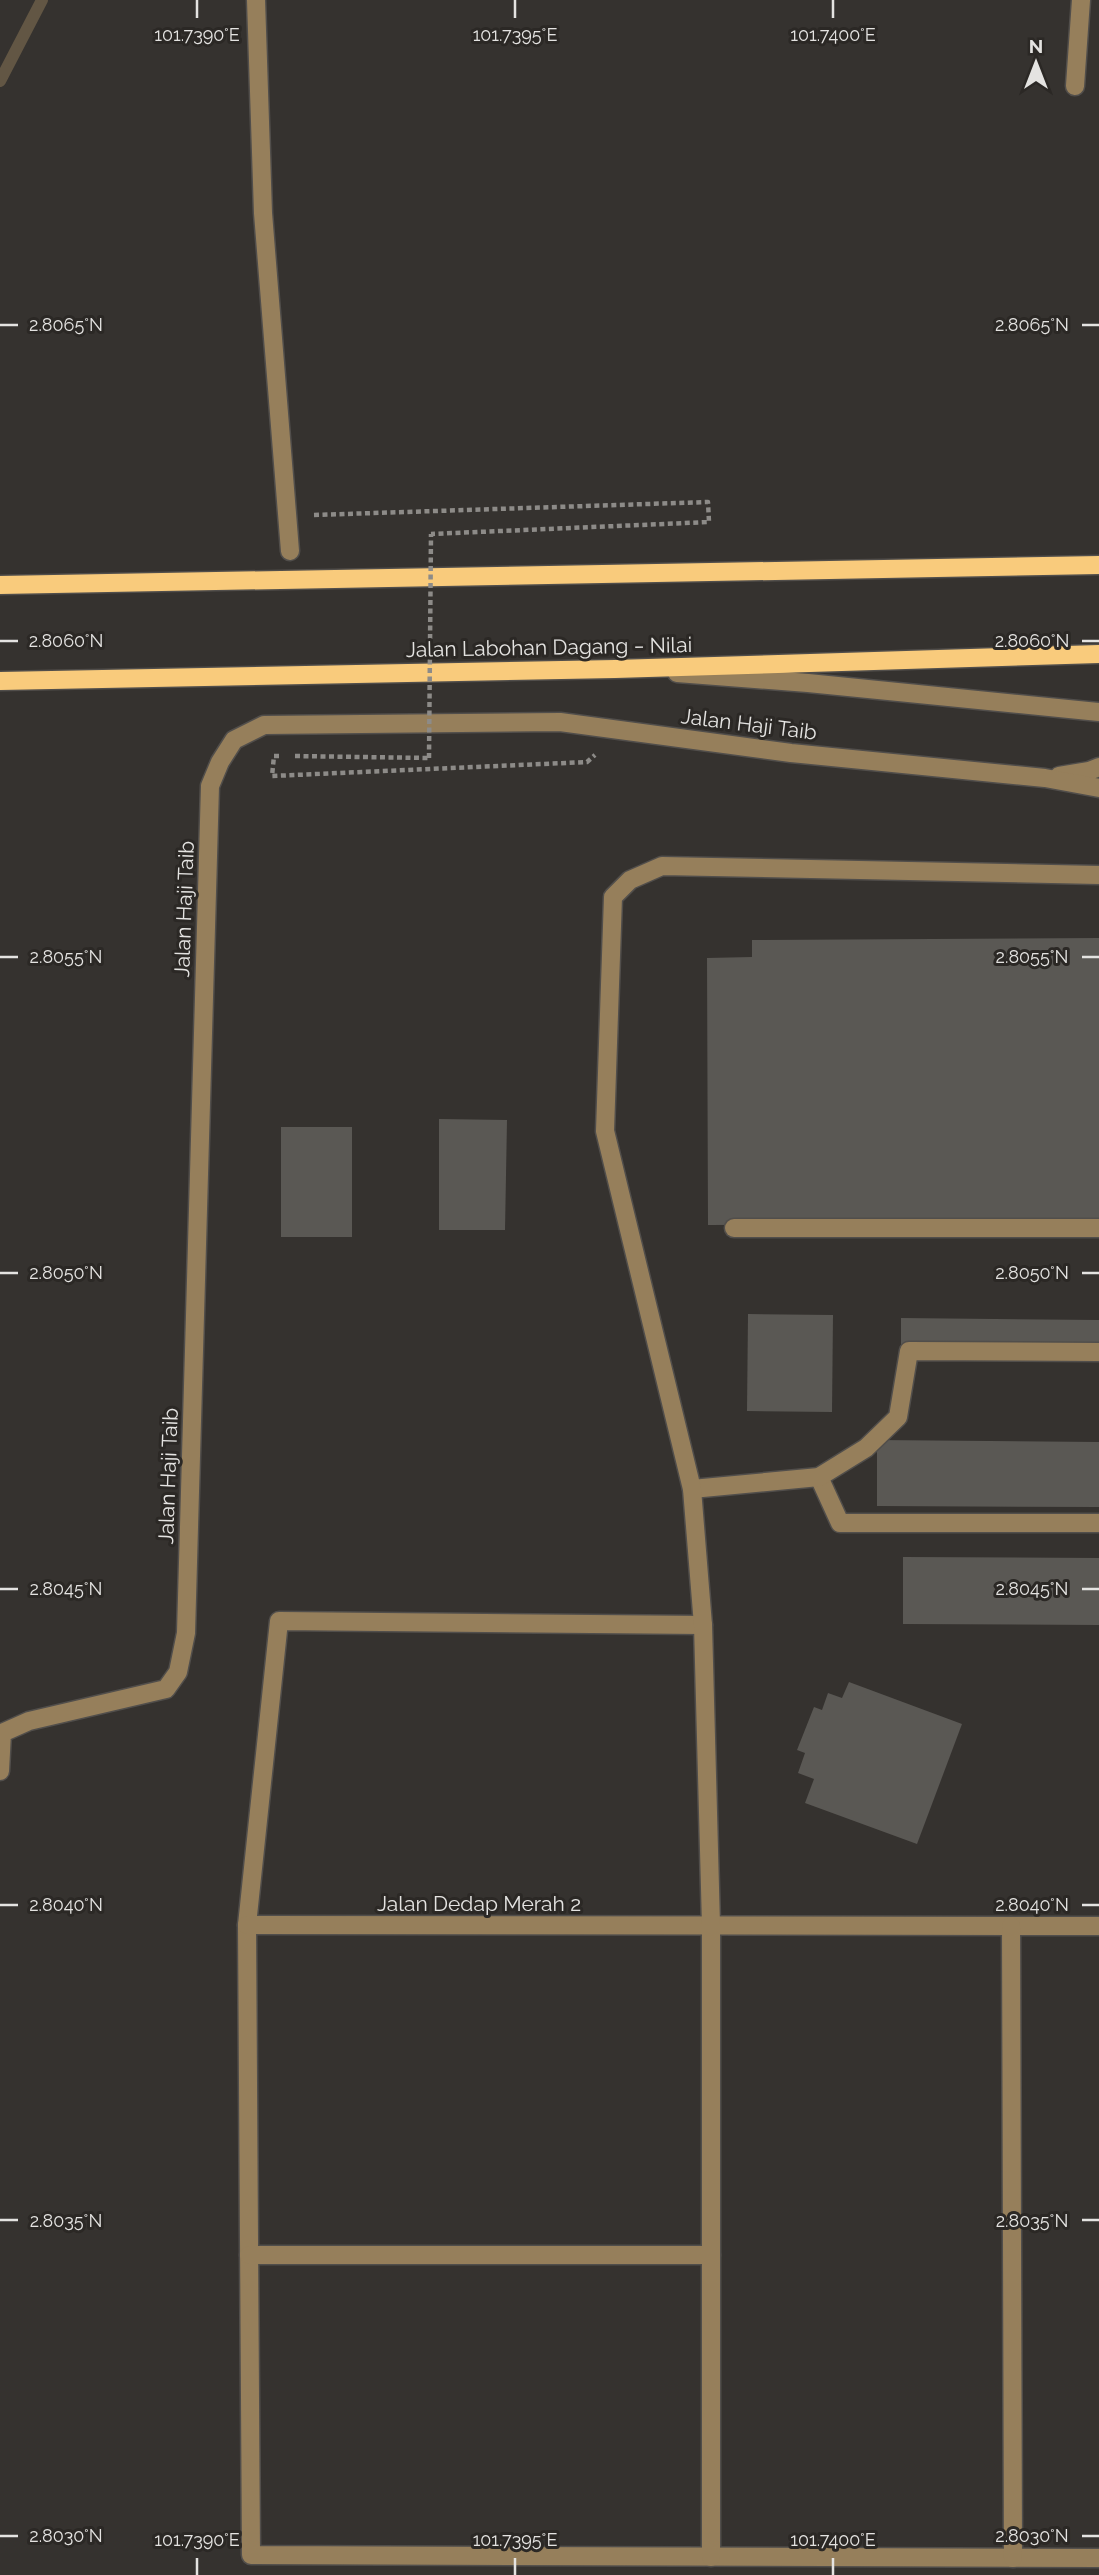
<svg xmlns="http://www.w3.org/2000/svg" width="1099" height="2575" font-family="Raleway,sans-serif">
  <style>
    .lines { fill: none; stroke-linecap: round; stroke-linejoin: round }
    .stream { stroke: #625644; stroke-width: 12 }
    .building { fill: #5a5854 }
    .minor-casing { stroke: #514e4b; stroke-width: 21 }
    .major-casing { stroke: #514e4b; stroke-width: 21 }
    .path { stroke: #8d8b88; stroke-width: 4.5; stroke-dasharray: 5 3.5; stroke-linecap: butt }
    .minor { stroke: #967f5b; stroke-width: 18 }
    .major { stroke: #f9cb7c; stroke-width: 18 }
    .path-bridge { stroke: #8d8b88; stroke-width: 4.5; stroke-dasharray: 5 3.5; stroke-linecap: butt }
    .ticks { fill: none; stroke: #e4e3e1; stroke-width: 2.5 }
    .labels { text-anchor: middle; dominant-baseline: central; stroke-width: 6; stroke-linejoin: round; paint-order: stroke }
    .street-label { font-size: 21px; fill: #e4e3e1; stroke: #2b2825 }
    .ticks-label { font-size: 18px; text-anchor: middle; fill: #e4e3e1; stroke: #2b2825; stroke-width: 6; stroke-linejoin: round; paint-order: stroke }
  </style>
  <rect width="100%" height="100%" fill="#35322f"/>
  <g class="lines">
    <path class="stream" d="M 0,81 L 42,0"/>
  </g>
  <g class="building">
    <path d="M 1099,938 L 1099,1223 L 708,1225 L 707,958 L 752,957 L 752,940 Z"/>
    <path d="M 439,1119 L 507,1120 L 505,1230 L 439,1230 Z"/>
    <rect x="281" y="1127" width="71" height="110"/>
    <path d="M 748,1314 L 833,1315 L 832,1412 L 747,1411 Z"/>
    <path d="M 901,1318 L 1099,1320 L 1099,1349 L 901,1347 Z"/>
    <path d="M 877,1440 L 1099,1442 L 1099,1507 L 877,1506 Z"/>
    <path d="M 903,1557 L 1099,1558 L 1099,1625 L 903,1624 Z"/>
    <path d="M 849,1682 L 962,1724 L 917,1844 L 805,1803 L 814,1779 L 798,1773 L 805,1753 L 797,1750 L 814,1707 L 822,1710 L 828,1693 L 842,1698 Z"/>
  </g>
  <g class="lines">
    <g class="minor-casing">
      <g id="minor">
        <path d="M 256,0 L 263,213 L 290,551"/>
        <path d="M 1075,86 L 1081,0"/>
        <path d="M 677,673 L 808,683 L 1099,712"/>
        <path d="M 1059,776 L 1089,771 L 1099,767"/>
        <path d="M 734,1228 L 1099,1228"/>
        <path d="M 819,1477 L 840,1523 L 1099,1523"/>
        <path d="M 692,1489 L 819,1477 L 866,1448 L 898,1417 L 909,1351 L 1099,1352"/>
        <path d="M 703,1625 L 279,1621 L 247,1925 L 251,2555 L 1099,2558"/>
        <path d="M 0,1771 L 2,1733 L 29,1721 L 166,1689 L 178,1672 L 186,1633 L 210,786 L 220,762 L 234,740 L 264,725 L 560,722 L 791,753 L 1045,778 L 1099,788"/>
        <path d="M 247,1925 L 1099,1926"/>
        <path d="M 1011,1926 L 1013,2558"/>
        <path d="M 249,2255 L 711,2255"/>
        <path d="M 711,2557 L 711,1925 L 703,1625 L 692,1489 L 605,1131 L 613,897 L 630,880 L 662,866 L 1099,875"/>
      </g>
    </g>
    <g class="major-casing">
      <g id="major">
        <path d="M 0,585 L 1099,565"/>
        <path d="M 0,681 L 615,669 L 1099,654"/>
      </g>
    </g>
    <g class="path">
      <path d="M 314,515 L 708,502 L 709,522 L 431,534"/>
      <path d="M 279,756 L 274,756 L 272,776 L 587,762 L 595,755"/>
      <path d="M 295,756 L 429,758"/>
    </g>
    <use href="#minor" class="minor"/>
    <use href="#major" class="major"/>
    <path class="path-bridge" d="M 429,758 L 431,534"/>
  </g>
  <path class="ticks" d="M 197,0 L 197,18M 515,0 L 515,18M 833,0 L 833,18M 0,325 L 18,325M 1082,325 L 1099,325M 0,641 L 18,641M 1082,641 L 1099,641M 0,957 L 18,957M 1082,957 L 1099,957M 0,1273 L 18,1273M 1082,1273 L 1099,1273M 0,1589 L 18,1589M 1082,1589 L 1099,1589M 0,1905 L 18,1905M 1082,1905 L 1099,1905M 0,2220 L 18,2220M 1082,2220 L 1099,2220M 0,2536 L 18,2536M 1082,2536 L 1099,2536M 197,2558 L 197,2575M 515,2558 L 515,2575M 833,2558 L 833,2575"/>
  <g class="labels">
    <g class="street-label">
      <text transform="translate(549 647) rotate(-1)">Jalan Labohan Dagang ‒ Nilai</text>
      <text transform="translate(749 724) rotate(7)">Jalan Haji Taib</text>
      <text transform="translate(184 909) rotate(-88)">Jalan Haji Taib</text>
      <text transform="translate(168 1476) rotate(-88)">Jalan Haji Taib</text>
      <text x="479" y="1903">Jalan Dedap Merah 2</text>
    </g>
  </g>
  <g class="ticks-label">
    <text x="197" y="41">101.7390°E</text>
    <text x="515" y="41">101.7395°E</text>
    <text x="833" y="41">101.7400°E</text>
    <text x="66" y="331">2.8065°N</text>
    <text x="1032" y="331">2.8065°N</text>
    <text x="66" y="647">2.8060°N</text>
    <text x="1032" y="647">2.8060°N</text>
    <text x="66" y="963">2.8055°N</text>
    <text x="1032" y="963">2.8055°N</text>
    <text x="66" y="1279">2.8050°N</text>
    <text x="1032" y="1279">2.8050°N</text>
    <text x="66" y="1595">2.8045°N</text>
    <text x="1032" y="1595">2.8045°N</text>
    <text x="66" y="1911">2.8040°N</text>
    <text x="1032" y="1911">2.8040°N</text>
    <text x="66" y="2227">2.8035°N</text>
    <text x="1032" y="2227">2.8035°N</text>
    <text x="66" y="2542">2.8030°N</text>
    <text x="1032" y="2542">2.8030°N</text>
    <text x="197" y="2546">101.7390°E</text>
    <text x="515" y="2546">101.7395°E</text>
    <text x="833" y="2546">101.7400°E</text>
  </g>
  <g transform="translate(1036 63)" stroke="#2b2825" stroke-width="5" paint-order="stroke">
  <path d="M0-5L12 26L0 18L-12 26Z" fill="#e4e3e1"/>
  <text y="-10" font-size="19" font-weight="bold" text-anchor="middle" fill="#e4e3e1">N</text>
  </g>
</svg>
